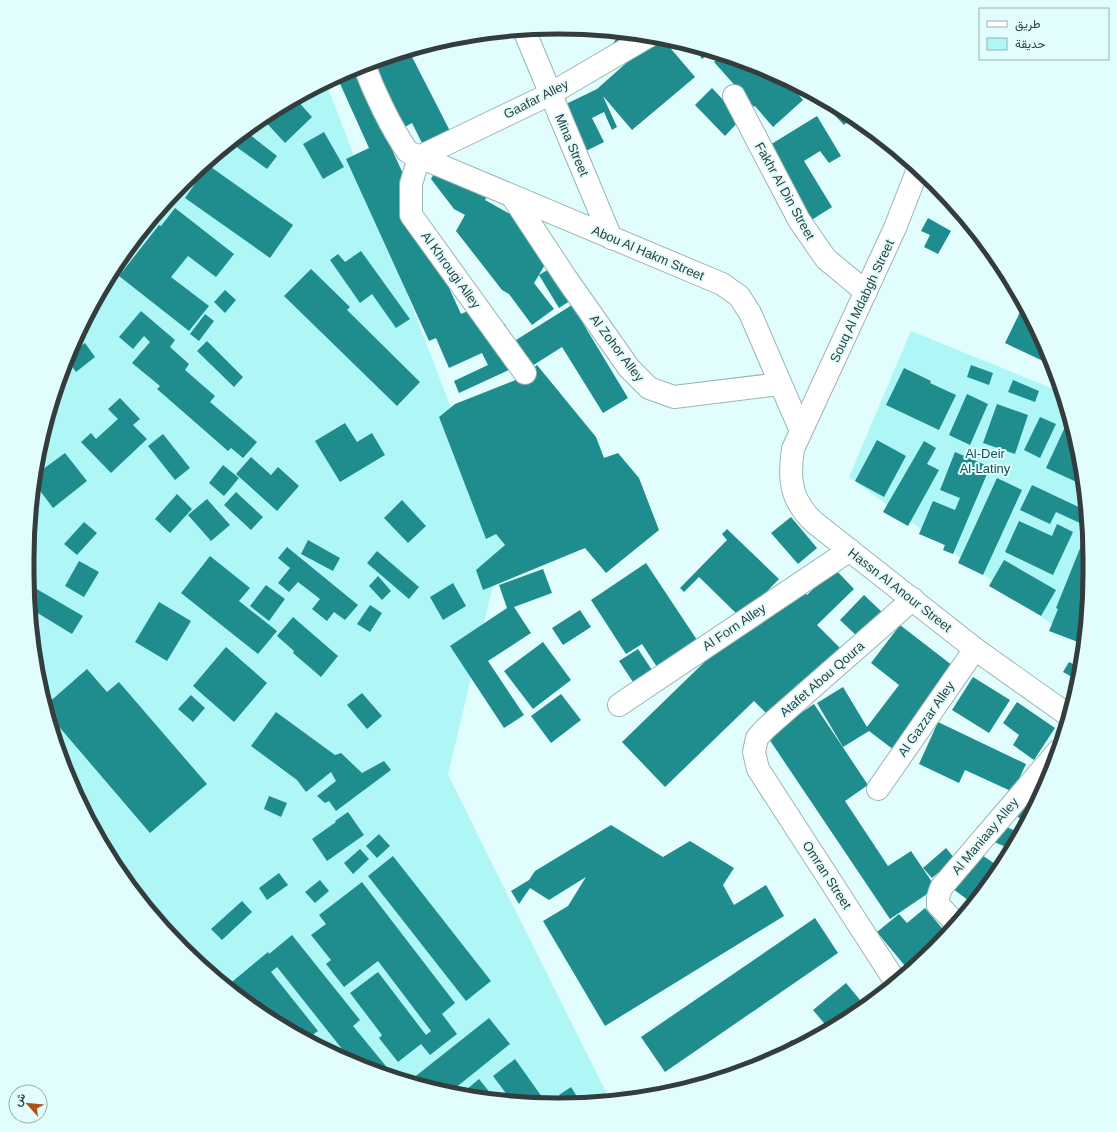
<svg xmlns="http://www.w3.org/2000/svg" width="1117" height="1132" font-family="Helvetica,Vazirmatn,sans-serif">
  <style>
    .green { fill: #aff7f7 }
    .building { fill: #1f8d8e }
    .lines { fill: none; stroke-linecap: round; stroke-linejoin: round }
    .minor-casing { stroke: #9ab5b4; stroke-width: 24 }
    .minor { stroke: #fff; stroke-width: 22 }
    .labels { text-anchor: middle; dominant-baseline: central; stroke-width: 4; stroke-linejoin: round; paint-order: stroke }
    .street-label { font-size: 13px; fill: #333d3d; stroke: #e1fdfd }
    .park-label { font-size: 13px; fill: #155050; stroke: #e1fdfd }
    .rim { fill: none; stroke: #333d3d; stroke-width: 5 }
  </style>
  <rect width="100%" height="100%" fill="#e1fdfd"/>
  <g class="green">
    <path d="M 326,83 L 503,543 L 448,775 L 610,1100 L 559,1105 L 455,1095 L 355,1065 L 263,1016 L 183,949 L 117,869 L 68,777 L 37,677 L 27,573 L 37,455 L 67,355 L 116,263 L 183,183 L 263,117 Z"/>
    <path d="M 911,331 L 1061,392 L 1080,455 L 1090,558 L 1082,646 L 849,477 Z"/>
  </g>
  <g class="building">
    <path d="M 619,33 L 661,37 L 695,77 L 632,130 L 603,96 L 617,127 L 612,130 L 604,112 L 592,118 L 604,142 L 584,152 L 562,106 L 597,89 L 633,57 L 612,46 Z"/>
    <path d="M 694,47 L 710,52 L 712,52 L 702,59 Z"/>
    <path d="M 409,51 L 451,133 L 424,147 L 412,123 L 403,128 L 370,63 Z"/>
    <path d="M 721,55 L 748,63 L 755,71 L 760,67 L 762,67 L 787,81 L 803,100 L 773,127 L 755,106 L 754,107 L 714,62 Z"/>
    <path d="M 355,68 L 409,187 L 404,189 L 461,314 L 477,307 L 488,332 L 505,324 L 522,364 L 459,393 L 454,381 L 488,365 L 482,353 L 449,368 L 436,338 L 429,341 L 346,159 L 369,148 L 337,77 Z"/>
    <path d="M 712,88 L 741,119 L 725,136 L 695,105 Z"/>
    <path d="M 296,99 L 312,117 L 285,143 L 262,118 Z"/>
    <path d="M 826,102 L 830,104 L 853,116 L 844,125 L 824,104 Z"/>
    <path d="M 817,116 L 841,156 L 829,163 L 820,151 L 804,161 L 832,207 L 810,221 L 765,148 Z"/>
    <path d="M 245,131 L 277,156 L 267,169 L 231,143 Z"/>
    <path d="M 324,132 L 344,167 L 323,179 L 303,144 Z"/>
    <path d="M 442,159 L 492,188 L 485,200 L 510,214 L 547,261 L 539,275 L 559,263 L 579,295 L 559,308 L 539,275 L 534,283 L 554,309 L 532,325 L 509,294 L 502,290 L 456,231 L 465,215 L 454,209 L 431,179 Z"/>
    <path d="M 208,165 L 293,225 L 270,258 L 185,198 Z"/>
    <path d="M 175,208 L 234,254 L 216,277 L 188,256 L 171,277 L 209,306 L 189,331 L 119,276 L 159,225 L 161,226 Z"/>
    <path d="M 928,218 L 951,231 L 938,254 L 924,247 L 930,235 L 921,231 Z"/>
    <path d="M 361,251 L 410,319 L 396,328 L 372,294 L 360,303 L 330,260 L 338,254 L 345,262 Z"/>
    <path d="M 311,269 L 350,307 L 347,310 L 420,382 L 397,406 L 284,296 Z"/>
    <path d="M 225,290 L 236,300 L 225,313 L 214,302 Z"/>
    <path d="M 572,305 L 628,398 L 603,413 L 562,347 L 532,366 L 516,340 Z"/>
    <path d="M 1023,306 L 1048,352 L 1043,361 L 1005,343 Z"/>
    <path d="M 141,311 L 175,340 L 170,347 L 189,364 L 185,370 L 215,396 L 210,402 L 257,442 L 243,458 L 231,448 L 228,451 L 157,389 L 160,386 L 132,363 L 150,342 L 144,336 L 133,349 L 119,337 Z"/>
    <path d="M 205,314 L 214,321 L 199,341 L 190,334 Z"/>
    <path d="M 207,341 L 243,377 L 234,387 L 197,351 Z"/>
    <path d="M 85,343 L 95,357 L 76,372 L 66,358 L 67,356 Z"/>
    <path d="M 537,365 L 596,437 L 604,458 L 618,453 L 639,478 L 659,530 L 606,573 L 585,548 L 483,590 L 476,570 L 505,545 L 496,534 L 486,539 L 439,417 L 455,404 L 521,378 Z"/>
    <path d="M 971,365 L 993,373 L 989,385 L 967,377 Z"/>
    <path d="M 904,368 L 931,381 L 930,383 L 956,395 L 939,430 L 886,405 Z"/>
    <path d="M 1013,380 L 1039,391 L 1035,402 L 1008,392 Z"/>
    <path d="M 967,394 L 988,404 L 970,445 L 949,435 Z"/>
    <path d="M 120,398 L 140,419 L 133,425 L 147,439 L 111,473 L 81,442 L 91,433 L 96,439 L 118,419 L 108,409 Z"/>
    <path d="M 997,404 L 1028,415 L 1015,454 L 983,443 Z"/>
    <path d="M 1040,417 L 1056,424 L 1040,458 L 1024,450 Z"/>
    <path d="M 345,423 L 357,442 L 372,433 L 385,455 L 340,482 L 315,441 Z"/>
    <path d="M 1065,427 L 1072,431 L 1080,455 L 1083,485 L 1046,468 Z"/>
    <path d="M 163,434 L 190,468 L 175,480 L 148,446 Z"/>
    <path d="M 877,440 L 906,456 L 884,497 L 855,481 Z"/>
    <path d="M 924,441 L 936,448 L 927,464 L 939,470 L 908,526 L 883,512 Z"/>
    <path d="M 955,452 L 990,467 L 953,554 L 943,550 L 945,545 L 919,534 L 933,501 L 955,510 L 960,498 L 940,490 Z"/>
    <path d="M 65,453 L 87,481 L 53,508 L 35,484 L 35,475 Z"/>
    <path d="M 251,457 L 271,475 L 278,467 L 299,486 L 277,511 L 236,474 Z"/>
    <path d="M 223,465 L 239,478 L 224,496 L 209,483 Z"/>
    <path d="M 997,478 L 1022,490 L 983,575 L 958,563 Z"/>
    <path d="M 1032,485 L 1085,510 L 1085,512 L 1080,523 L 1056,512 L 1050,524 L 1020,510 Z"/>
    <path d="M 236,492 L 263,517 L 251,530 L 224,505 Z"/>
    <path d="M 177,494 L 192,509 L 170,533 L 155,519 Z"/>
    <path d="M 207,499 L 230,525 L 211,541 L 188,515 Z"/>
    <path d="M 402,500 L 426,526 L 408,543 L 384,518 Z"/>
    <path d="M 791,517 L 817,548 L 798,564 L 771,533 Z"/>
    <path d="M 1019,521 L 1052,536 L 1057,524 L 1073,532 L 1053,575 L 1005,552 Z"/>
    <path d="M 84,522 L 97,533 L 77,555 L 64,544 Z"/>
    <path d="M 727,529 L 779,579 L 741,618 L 699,577 L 684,592 L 680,588 L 727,540 L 722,534 Z"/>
    <path d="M 1087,531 L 1090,558 L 1084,628 L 1078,642 L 1049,631 L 1058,609 L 1056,608 Z"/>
    <path d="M 308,540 L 340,558 L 333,571 L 301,554 Z"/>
    <path d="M 287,547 L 358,605 L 345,620 L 334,612 L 327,621 L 312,609 L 320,599 L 298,582 L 289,592 L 278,583 L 290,568 L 278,558 Z"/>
    <path d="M 377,551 L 419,587 L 409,599 L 367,563 Z"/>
    <path d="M 210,556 L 250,588 L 239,601 L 277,631 L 258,654 L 181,593 Z"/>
    <path d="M 1004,560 L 1056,590 L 1041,616 L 989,586 Z"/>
    <path d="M 79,561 L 99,572 L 84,597 L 65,586 Z"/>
    <path d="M 646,563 L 697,640 L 657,667 L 642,644 L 626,654 L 591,600 Z"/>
    <path d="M 834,568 L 854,589 L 817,625 L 843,651 L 773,720 L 754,701 L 665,787 L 622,742 L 791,578 L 807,595 Z"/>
    <path d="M 543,569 L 552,593 L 514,607 L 531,633 L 488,661 L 524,715 L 504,728 L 450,646 L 507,608 L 499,585 Z"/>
    <path d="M 378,576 L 391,591 L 382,600 L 369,586 Z"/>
    <path d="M 453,583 L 466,606 L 443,620 L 430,597 Z"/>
    <path d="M 28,584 L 83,616 L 72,634 L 31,609 Z"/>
    <path d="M 266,585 L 285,599 L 269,621 L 250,606 Z"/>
    <path d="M 864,595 L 885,615 L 861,640 L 840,620 Z"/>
    <path d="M 159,602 L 191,621 L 167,661 L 135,642 Z"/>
    <path d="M 370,605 L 382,613 L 370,632 L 357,624 Z"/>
    <path d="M 580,610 L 591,627 L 563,645 L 552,628 Z"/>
    <path d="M 293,617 L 338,656 L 321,677 L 293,653 L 294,651 L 277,636 Z"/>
    <path d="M 900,625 L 957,669 L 894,750 L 869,731 L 843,747 L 817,703 L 843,687 L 867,727 L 899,685 L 871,663 Z"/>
    <path d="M 543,642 L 571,680 L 533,709 L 504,671 Z"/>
    <path d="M 226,647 L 267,683 L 234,722 L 193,686 Z"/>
    <path d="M 638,649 L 652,670 L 633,682 L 619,661 Z"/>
    <path d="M 1069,662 L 1081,668 L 1079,681 L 1063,672 Z"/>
    <path d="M 87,669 L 107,692 L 119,682 L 207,784 L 150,833 L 49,715 L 46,705 Z"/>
    <path d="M 973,677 L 1010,700 L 989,733 L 952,710 Z"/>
    <path d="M 362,693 L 382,716 L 367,729 L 347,705 Z"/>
    <path d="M 561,694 L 581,720 L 551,743 L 531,716 Z"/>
    <path d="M 191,695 L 205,708 L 193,722 L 178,709 Z"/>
    <path d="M 1017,702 L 1055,728 L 1034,760 L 1013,745 L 1019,735 L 1003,723 Z"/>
    <path d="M 814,704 L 868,785 L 845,801 L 888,866 L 911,851 L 936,888 L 890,919 L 767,736 Z"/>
    <path d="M 276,712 L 335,755 L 341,753 L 362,773 L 384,761 L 391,770 L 336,811 L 329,801 L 325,803 L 317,796 L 336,781 L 331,772 L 306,792 L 297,780 L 251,746 Z"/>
    <path d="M 938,722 L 1026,764 L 1013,792 L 965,770 L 959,783 L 919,764 Z"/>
    <path d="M 1034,794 L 1039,797 L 1025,823 L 1017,816 Z"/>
    <path d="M 269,796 L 287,803 L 281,817 L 264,809 Z"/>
    <path d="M 348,812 L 364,835 L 327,861 L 312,839 L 336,822 L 335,821 Z"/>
    <path d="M 611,825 L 663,857 L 690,841 L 734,868 L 723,885 L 734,905 L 766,885 L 784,916 L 605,1026 L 543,921 L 568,906 L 586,877 L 549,900 L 530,888 L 519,904 L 511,891 L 529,880 L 535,871 Z"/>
    <path d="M 1002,825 L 1020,833 L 1011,849 L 994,842 Z"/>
    <path d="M 379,834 L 390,846 L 377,858 L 366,846 Z"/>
    <path d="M 946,848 L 955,859 L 932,878 L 923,868 Z"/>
    <path d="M 360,849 L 369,859 L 353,874 L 344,863 Z"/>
    <path d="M 979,853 L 1001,868 L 972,903 L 953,889 Z"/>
    <path d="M 393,856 L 491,981 L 466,1001 L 368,876 Z"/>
    <path d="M 279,873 L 288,885 L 267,900 L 259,888 Z"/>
    <path d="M 320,880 L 329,891 L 315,903 L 305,892 Z"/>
    <path d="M 362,882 L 455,1003 L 442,1014 L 457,1034 L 430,1055 L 421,1044 L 398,1062 L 379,1038 L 382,1035 L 350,993 L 378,972 L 426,1035 L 431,1031 L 378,961 L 344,987 L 326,964 L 331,960 L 311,935 L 326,924 L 319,915 Z"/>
    <path d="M 242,901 L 252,912 L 222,940 L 211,929 Z"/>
    <path d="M 925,908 L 947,934 L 934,949 L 892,984 L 888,979 L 905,966 L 877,932 L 899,914 L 907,923 Z"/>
    <path d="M 815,918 L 838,953 L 665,1072 L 641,1037 Z"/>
    <path d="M 292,935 L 360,1020 L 353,1026 L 394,1076 L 354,1064 L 277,967 L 271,972 L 318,1031 L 307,1039 L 263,1016 L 227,986 L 268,952 L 269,954 Z"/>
    <path d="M 846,983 L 865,1006 L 854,1015 L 829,1029 L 813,1010 Z"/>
    <path d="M 489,1018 L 510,1044 L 449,1093 L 415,1083 L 412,1079 Z"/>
    <path d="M 792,1040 L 797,1046 L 757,1066 L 756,1064 Z"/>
    <path d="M 515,1059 L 547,1104 L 511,1100 L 493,1076 Z"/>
    <path d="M 479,1079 L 495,1099 L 460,1095 Z"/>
    <path d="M 571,1087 L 581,1103 L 565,1104 L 559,1095 Z"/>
  </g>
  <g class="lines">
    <g class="minor-casing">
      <g id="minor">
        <path d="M 524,30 L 611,238"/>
        <path d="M 364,65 C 374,92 391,128 408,152 L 722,284 L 739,296 L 750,313 L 801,431"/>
        <path d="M 734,96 L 799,220 L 826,259 L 866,292"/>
        <path d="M 419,157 L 550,94 L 649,36"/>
        <path d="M 419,157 L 411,184 L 411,215 L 525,373"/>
        <path d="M 918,169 L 895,228 L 793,449 C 790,469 789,491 802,508 C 805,514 810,518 815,523 L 975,649 L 1068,715"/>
        <path d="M 512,196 L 566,278 L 629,368 L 649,388 L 674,397 L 780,384"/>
        <path d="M 619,705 L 850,550"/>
        <path d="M 878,789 L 975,649"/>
        <path d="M 956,923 L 938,905 L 938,897 L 941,888 L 1058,751"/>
        <path d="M 895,981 L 758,769 L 754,752 L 757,738 L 766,728 L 913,599"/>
      </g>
    </g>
    <use href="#minor" class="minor"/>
  </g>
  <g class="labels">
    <g class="street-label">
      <text transform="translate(536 99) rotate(-27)">Gaafar Alley</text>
      <text transform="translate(572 145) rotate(67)">Mina Street</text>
      <text transform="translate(785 191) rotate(61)">Fakhr Al Din Street</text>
      <text transform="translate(648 253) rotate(23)">Abou Al Hakm Street</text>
      <text transform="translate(451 270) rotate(54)">Al Khrougi Alley</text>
      <text transform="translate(862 301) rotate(-65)">Souq Al Mdabgh Street</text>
      <text transform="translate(617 348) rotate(53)">Al Zohor Alley</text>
      <text transform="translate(900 590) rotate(38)">Hassn Al Anour Street</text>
      <text transform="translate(734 627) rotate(-34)">Al Forn Alley</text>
      <text transform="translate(822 679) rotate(-41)">Atafet Abou Qoura</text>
      <text transform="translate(926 719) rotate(-55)">Al Gazzar Alley</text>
      <text transform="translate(985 836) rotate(-50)">Al Maniaay Alley</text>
      <text transform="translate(827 875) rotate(57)">Omran Street</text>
    </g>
    <g class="park-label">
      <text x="985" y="453">Al-Deir<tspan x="985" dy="15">Al-Latiny</tspan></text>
    </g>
  </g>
  <path d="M0 0H1117V1132H0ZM558 34H559A524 524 0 0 1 1083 558V574A524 524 0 0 1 559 1098H558A524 524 0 0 1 34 574V558A524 524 0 0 1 558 34Z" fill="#e1fdfd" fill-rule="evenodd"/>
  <path class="rim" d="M558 34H559A524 524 0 0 1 1083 558V574A524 524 0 0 1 559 1098H558A524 524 0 0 1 34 574V558A524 524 0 0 1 558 34Z"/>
  <rect x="979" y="8" width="130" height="52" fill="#e1fdfd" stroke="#9bb0b0"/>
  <rect x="987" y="21" width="20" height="6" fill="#ffffff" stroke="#9bb0b0"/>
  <text x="1015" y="28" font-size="12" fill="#333d3d">طريق</text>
  <rect x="987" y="38" width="20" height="12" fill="#aff7f7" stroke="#9bb0b0"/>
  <text x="1015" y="48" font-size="12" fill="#333d3d">حديقة</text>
  <g transform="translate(28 1104) rotate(297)"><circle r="19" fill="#e1fdfd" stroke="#9bb0b0"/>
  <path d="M0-3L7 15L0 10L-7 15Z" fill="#b24f17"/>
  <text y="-6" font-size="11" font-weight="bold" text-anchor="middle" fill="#333d3d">ش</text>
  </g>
</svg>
